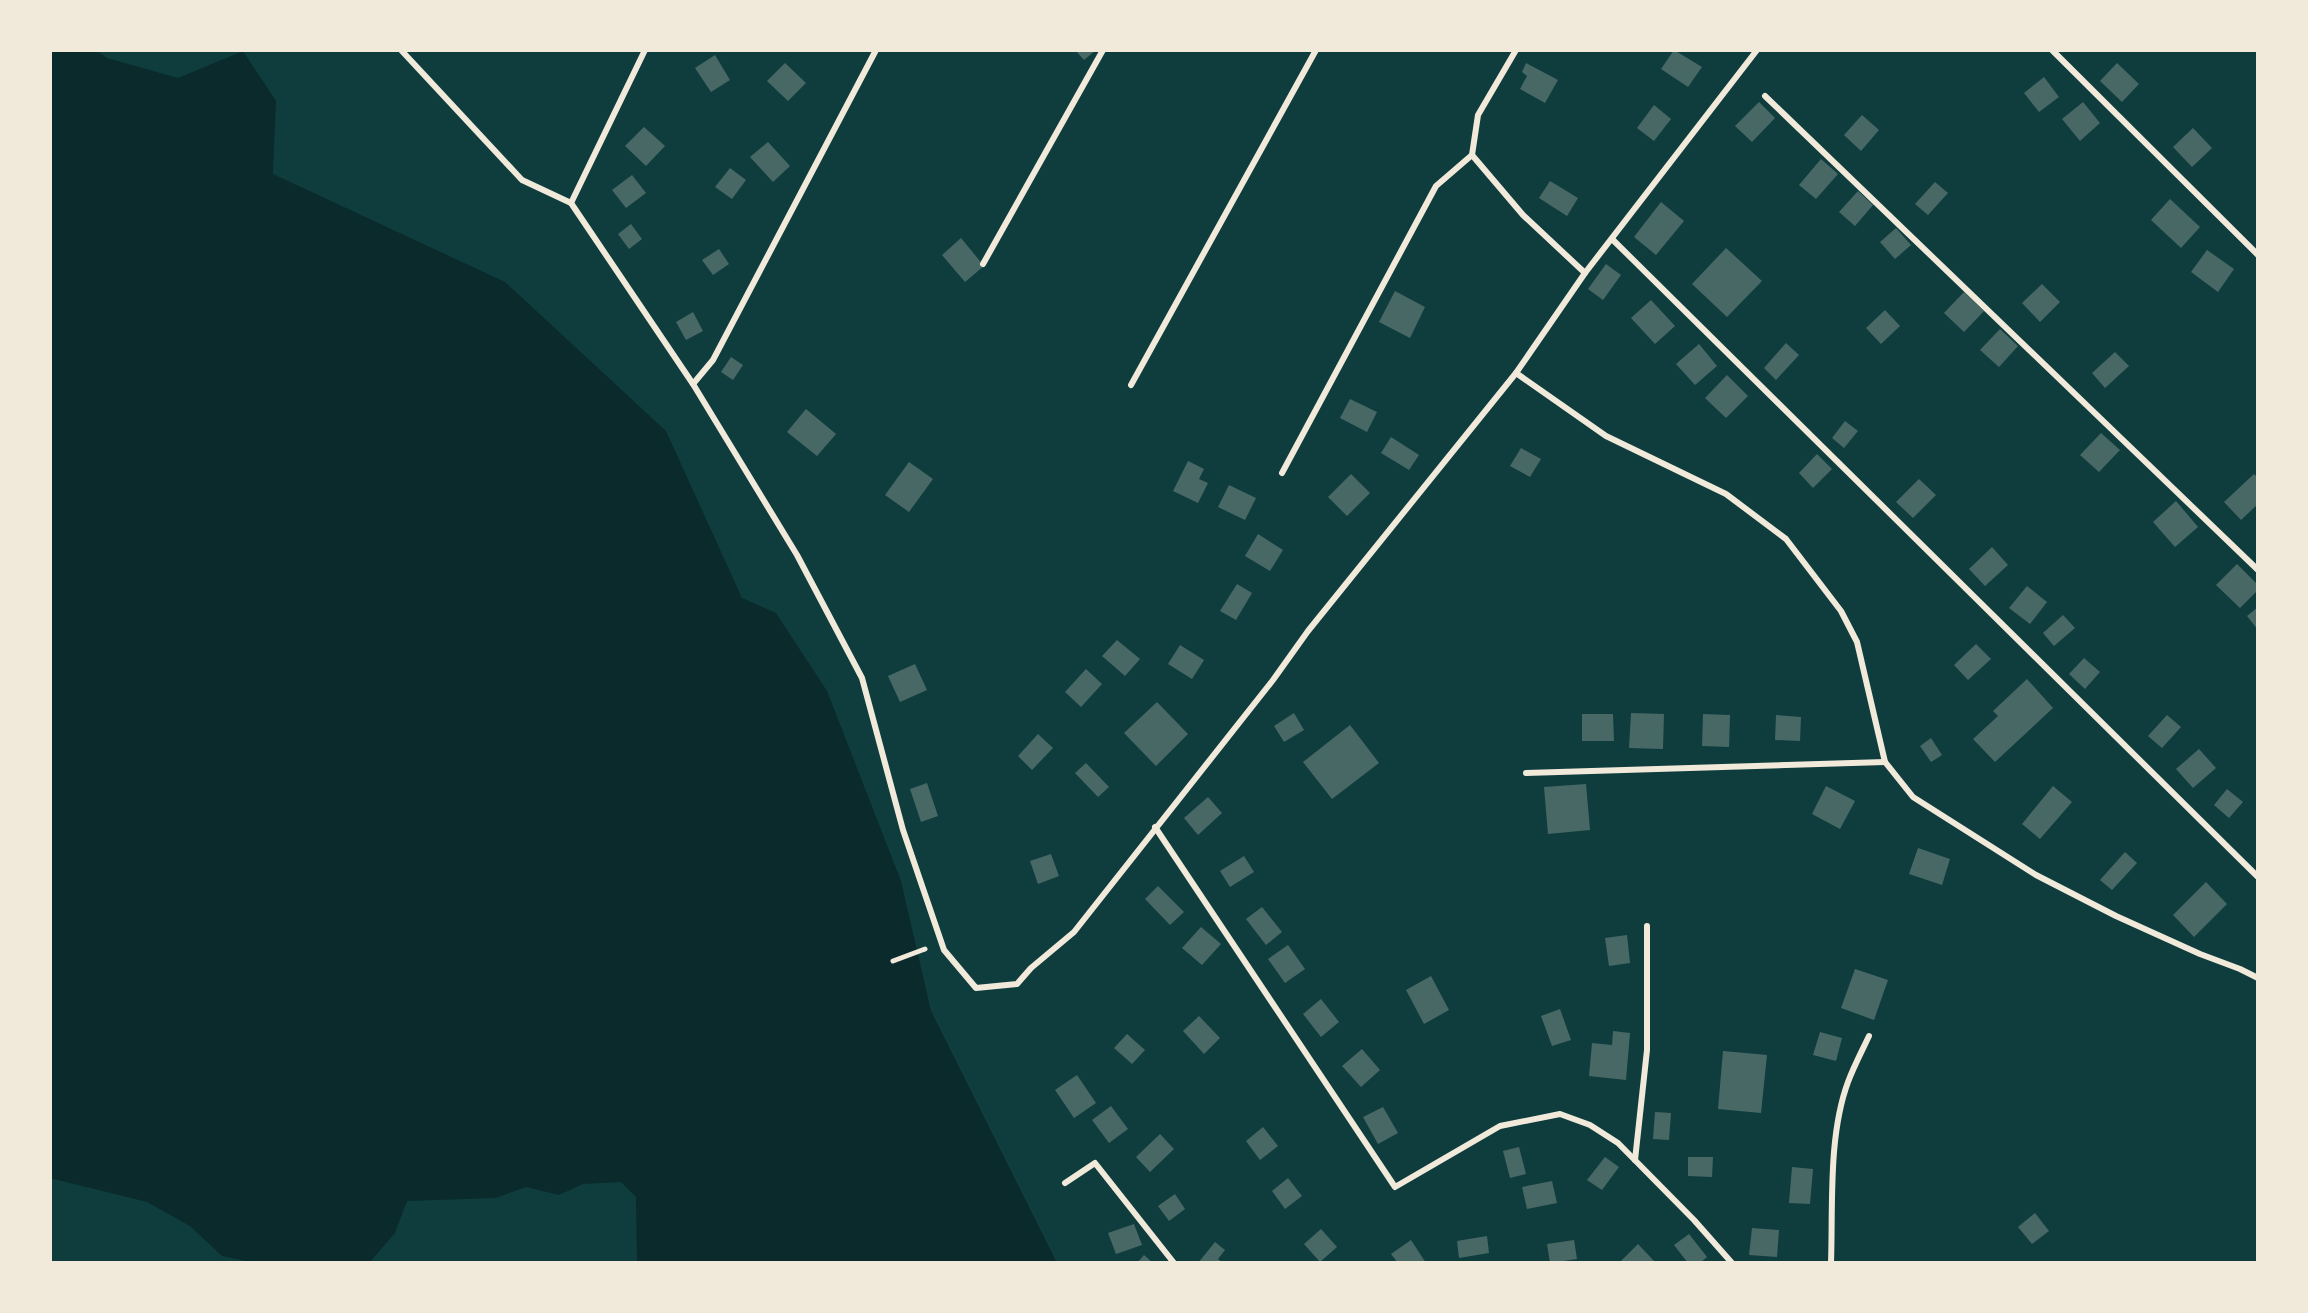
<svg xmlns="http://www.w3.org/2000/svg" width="2308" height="1313" font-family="Arial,sans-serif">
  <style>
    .water { fill: #0a2a2b }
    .building { fill: #486865 }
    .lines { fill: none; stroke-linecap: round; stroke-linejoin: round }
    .path { stroke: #f1e9da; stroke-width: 5 }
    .service { stroke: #f1e9da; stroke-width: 6 }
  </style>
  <rect width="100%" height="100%" fill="#0f3d3e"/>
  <path class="water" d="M 50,50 L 96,50 L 107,58 L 178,78 L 243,51 L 276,101 L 273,174 L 505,282 L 666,431 L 742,598 L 776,613 L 827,691 L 901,881 L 931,1011 L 1057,1263 L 637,1263 L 636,1197 L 621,1182 L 583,1184 L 559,1195 L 526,1187 L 496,1198 L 407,1201 L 395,1233 L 369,1263 L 255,1263 L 222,1256 L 190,1226 L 147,1202 L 50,1178 Z"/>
  <g class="building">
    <path d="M 1075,50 L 1096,50 L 1084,60 Z"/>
    <path d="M 1674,50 L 1702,67 L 1688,87 L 1661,69 Z"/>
    <path d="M 715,55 L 730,80 L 711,92 L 695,68 Z"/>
    <path d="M 785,63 L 806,83 L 788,101 L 767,81 Z"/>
    <path d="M 1526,63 L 1558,80 L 1545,103 L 1520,89 L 1527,76 L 1522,72 Z"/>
    <path d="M 2117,63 L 2139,84 L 2122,102 L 2100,81 Z"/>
    <path d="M 2044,77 L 2059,97 L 2039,112 L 2024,93 Z"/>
    <path d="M 1759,102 L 1775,118 L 1752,142 L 1735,126 Z"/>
    <path d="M 2083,102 L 2100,123 L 2080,141 L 2062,119 Z"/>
    <path d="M 1654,105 L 1671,119 L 1654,141 L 1637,128 Z"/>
    <path d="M 1862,115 L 1879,130 L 1861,151 L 1844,135 Z"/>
    <path d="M 644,127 L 665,146 L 646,166 L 625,146 Z"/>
    <path d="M 2193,128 L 2212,148 L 2192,167 L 2173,147 Z"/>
    <path d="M 768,142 L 790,166 L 773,182 L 750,157 Z"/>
    <path d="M 1821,159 L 1838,174 L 1816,199 L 1799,185 Z"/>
    <path d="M 730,168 L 746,180 L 732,199 L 715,187 Z"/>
    <path d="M 632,175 L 646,193 L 626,208 L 612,190 Z"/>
    <path d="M 1550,181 L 1578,198 L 1567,216 L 1539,198 Z"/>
    <path d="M 1935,182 L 1948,193 L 1928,215 L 1915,204 Z"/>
    <path d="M 1858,191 L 1873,205 L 1855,226 L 1839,212 Z"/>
    <path d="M 2170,199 L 2200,227 L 2181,248 L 2151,220 Z"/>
    <path d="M 1661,202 L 1684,221 L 1656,255 L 1634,237 Z"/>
    <path d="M 631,224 L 642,239 L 629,249 L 618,234 Z"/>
    <path d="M 1896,228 L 1911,245 L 1895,259 L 1880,242 Z"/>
    <path d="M 961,238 L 984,266 L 965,282 L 942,255 Z"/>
    <path d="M 1726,248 L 1762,281 L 1727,317 L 1692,284 Z"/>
    <path d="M 719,249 L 729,264 L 713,275 L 702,260 Z"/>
    <path d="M 2207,250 L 2234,269 L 2218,292 L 2191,272 Z"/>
    <path d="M 1606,264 L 1621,275 L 1603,300 L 1588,289 Z"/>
    <path d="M 2042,284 L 2060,302 L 2040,322 L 2022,303 Z"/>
    <path d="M 1395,291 L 1425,307 L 1410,338 L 1379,322 Z"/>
    <path d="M 1964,292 L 1984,311 L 1964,332 L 1944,313 Z"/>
    <path d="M 1651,300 L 1675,326 L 1655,344 L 1631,318 Z"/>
    <path d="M 1885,310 L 1900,326 L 1881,344 L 1866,328 Z"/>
    <path d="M 693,312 L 703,331 L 686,340 L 676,322 Z"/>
    <path d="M 2000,329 L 2018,346 L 1999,367 L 1980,350 Z"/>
    <path d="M 1786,343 L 1799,355 L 1776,380 L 1764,368 Z"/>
    <path d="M 1699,344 L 1717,366 L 1695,385 L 1676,364 Z"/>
    <path d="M 2115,352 L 2129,366 L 2105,388 L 2092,373 Z"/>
    <path d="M 731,357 L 743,365 L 733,380 L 721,372 Z"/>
    <path d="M 1727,375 L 1748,396 L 1726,418 L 1705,398 Z"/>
    <path d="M 1350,399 L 1377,412 L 1367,432 L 1340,418 Z"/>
    <path d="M 806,409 L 836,434 L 817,456 L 787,432 Z"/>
    <path d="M 1845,421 L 1858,431 L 1844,448 L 1832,438 Z"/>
    <path d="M 2101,433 L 2120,450 L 2099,472 L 2080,455 Z"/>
    <path d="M 1391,437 L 1419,455 L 1409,470 L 1381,453 Z"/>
    <path d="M 1521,448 L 1541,459 L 1530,477 L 1510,466 Z"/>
    <path d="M 1817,454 L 1832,469 L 1813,488 L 1799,473 Z"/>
    <path d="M 1188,461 L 1204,469 L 1199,479 L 1208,483 L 1198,503 L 1173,491 Z"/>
    <path d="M 909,462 L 933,479 L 909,512 L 885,495 Z"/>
    <path d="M 1351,474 L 1370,493 L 1347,516 L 1328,497 Z"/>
    <path d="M 2254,474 L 2258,478 L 2258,504 L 2241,520 L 2224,502 Z"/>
    <path d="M 1919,479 L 1936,495 L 1913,518 L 1896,502 Z"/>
    <path d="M 1229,485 L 1256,498 L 1245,520 L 1218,507 Z"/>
    <path d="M 2176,501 L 2198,527 L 2175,547 L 2153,522 Z"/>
    <path d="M 1258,534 L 1283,550 L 1270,571 L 1245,556 Z"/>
    <path d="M 1992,547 L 2008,565 L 1985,586 L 1969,569 Z"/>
    <path d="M 2237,564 L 2258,585 L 2258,590 L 2240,608 L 2216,585 Z"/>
    <path d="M 1237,584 L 1252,593 L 1236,620 L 1220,611 Z"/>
    <path d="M 2027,586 L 2047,602 L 2030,624 L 2009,608 Z"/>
    <path d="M 2258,607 L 2258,630 L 2247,616 Z"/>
    <path d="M 2063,615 L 2075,628 L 2054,646 L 2043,633 Z"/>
    <path d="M 1117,640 L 1140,659 L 1125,676 L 1102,656 Z"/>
    <path d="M 1976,644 L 1991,659 L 1968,680 L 1954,665 Z"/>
    <path d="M 1180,645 L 1204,660 L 1192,679 L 1168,664 Z"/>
    <path d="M 2084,658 L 2100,672 L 2085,689 L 2069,674 Z"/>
    <path d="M 915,664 L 927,690 L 900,702 L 888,676 Z"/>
    <path d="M 1086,669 L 1102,684 L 1081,707 L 1065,692 Z"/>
    <path d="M 2027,679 L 2053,708 L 1995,762 L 1973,739 L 1998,716 L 1993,711 Z"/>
    <path d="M 1157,702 L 1188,734 L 1156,766 L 1124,733 Z"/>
    <path d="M 1294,713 L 1304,730 L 1284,742 L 1274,726 Z"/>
    <path d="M 1631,713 L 1664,714 L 1663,749 L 1629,748 Z"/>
    <path d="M 1582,714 L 1613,714 L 1614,741 L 1582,741 Z"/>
    <path d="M 1703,714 L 1730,715 L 1729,747 L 1702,746 Z"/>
    <path d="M 1776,715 L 1801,717 L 1800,741 L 1775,740 Z"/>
    <path d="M 2167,715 L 2181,727 L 2162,748 L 2148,736 Z"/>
    <path d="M 1350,725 L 1379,763 L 1332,799 L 1303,762 Z"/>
    <path d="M 1038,734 L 1053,748 L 1032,770 L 1018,756 Z"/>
    <path d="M 1931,738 L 1942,755 L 1931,762 L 1920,746 Z"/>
    <path d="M 2199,749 L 2216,768 L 2193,788 L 2176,769 Z"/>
    <path d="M 1086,763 L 1109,787 L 1098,797 L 1075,773 Z"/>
    <path d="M 927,783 L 938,816 L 921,822 L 910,789 Z"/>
    <path d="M 1586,784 L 1590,830 L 1548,834 L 1544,787 Z"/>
    <path d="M 1826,786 L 1855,801 L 1840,829 L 1812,814 Z"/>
    <path d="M 2053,786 L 2072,802 L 2040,839 L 2022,824 Z"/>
    <path d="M 2227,789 L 2243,802 L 2229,818 L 2214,805 Z"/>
    <path d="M 1208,797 L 1222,813 L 1198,835 L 1184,818 Z"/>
    <path d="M 1918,848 L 1950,859 L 1942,885 L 1909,874 Z"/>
    <path d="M 2125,852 L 2137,863 L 2112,890 L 2100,880 Z"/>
    <path d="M 1051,854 L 1059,876 L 1038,884 L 1030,861 Z"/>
    <path d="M 1244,856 L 1254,872 L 1230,887 L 1220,871 Z"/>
    <path d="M 2206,882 L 2227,904 L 2194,937 L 2173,915 Z"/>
    <path d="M 1158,886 L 1184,912 L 1170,925 L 1145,899 Z"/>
    <path d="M 1262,907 L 1282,932 L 1266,945 L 1246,919 Z"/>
    <path d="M 1201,927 L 1221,944 L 1202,965 L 1182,948 Z"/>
    <path d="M 1627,935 L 1630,963 L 1609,966 L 1605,938 Z"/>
    <path d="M 1288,945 L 1305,969 L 1285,983 L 1268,959 Z"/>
    <path d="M 1855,969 L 1888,980 L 1874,1020 L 1841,1008 Z"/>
    <path d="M 1431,976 L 1449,1010 L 1424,1024 L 1406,990 Z"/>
    <path d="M 1321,999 L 1339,1022 L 1321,1037 L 1303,1014 Z"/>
    <path d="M 1560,1009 L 1571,1040 L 1552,1046 L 1541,1016 Z"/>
    <path d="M 1199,1016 L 1220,1038 L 1204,1054 L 1183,1031 Z"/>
    <path d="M 1613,1031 L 1630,1033 L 1626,1080 L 1589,1076 L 1592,1043 L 1612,1045 Z"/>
    <path d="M 1820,1032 L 1842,1038 L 1836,1061 L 1813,1055 Z"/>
    <path d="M 1127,1034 L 1145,1050 L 1132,1064 L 1114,1048 Z"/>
    <path d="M 1362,1049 L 1380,1070 L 1361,1087 L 1342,1066 Z"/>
    <path d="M 1723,1051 L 1767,1055 L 1761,1113 L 1718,1109 Z"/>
    <path d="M 1077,1075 L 1096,1103 L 1074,1118 L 1055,1090 Z"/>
    <path d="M 1111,1106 L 1128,1129 L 1109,1143 L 1092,1120 Z"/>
    <path d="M 1383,1107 L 1398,1133 L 1378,1144 L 1363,1117 Z"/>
    <path d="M 1655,1112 L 1671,1113 L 1669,1140 L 1653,1139 Z"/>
    <path d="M 1263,1127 L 1278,1146 L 1260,1160 L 1246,1141 Z"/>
    <path d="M 1160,1134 L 1174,1149 L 1150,1172 L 1136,1157 Z"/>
    <path d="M 1519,1147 L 1526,1174 L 1510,1178 L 1503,1151 Z"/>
    <path d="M 1605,1157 L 1619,1167 L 1602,1190 L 1587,1180 Z"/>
    <path d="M 1688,1157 L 1713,1157 L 1712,1177 L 1688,1176 Z"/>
    <path d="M 1792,1167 L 1813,1169 L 1810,1204 L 1789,1203 Z"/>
    <path d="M 1288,1178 L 1302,1196 L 1285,1209 L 1272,1191 Z"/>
    <path d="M 1552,1181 L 1557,1203 L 1527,1209 L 1522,1187 Z"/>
    <path d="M 1175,1194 L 1185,1209 L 1169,1221 L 1158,1206 Z"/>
    <path d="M 2035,1213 L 2049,1231 L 2032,1244 L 2018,1227 Z"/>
    <path d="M 1134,1224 L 1142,1245 L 1116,1254 L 1108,1233 Z"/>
    <path d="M 1752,1228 L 1779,1230 L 1777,1257 L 1749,1255 Z"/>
    <path d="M 1321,1229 L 1337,1247 L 1320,1262 L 1304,1244 Z"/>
    <path d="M 1689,1234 L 1707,1257 L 1700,1263 L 1688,1263 L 1674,1245 Z"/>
    <path d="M 1487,1236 L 1489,1253 L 1459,1258 L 1457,1241 Z"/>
    <path d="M 1411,1240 L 1426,1263 L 1398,1263 L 1391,1254 Z"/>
    <path d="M 1574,1240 L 1577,1259 L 1550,1263 L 1547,1244 Z"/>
    <path d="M 1215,1242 L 1225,1250 L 1218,1259 L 1223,1263 L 1198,1263 Z"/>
    <path d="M 1638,1244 L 1654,1261 L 1651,1263 L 1619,1263 Z"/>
    <path d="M 1144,1255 L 1153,1263 L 1137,1263 Z"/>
  </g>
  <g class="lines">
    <path class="path" d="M 893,961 L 925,949"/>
    <g class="service">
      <path d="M 401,50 L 522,180 L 571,203 L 693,384 L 797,555 L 862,678 L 903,830 L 944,950 L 976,988 L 1017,984 L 1031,968 L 1074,932 L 1273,680 L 1308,631 L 1516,373 L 1585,273 L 1757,50"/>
      <path d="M 2052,50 L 2258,255"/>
      <path d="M 1765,96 L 2258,570"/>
      <path d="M 1472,155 L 1523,215 L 1585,273"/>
      <path d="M 571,203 L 645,50"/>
      <path d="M 1613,240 L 2258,877"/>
      <path d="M 983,264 L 1103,50"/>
      <path d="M 1516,373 L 1606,436 L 1726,494 L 1786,539 L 1841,611 L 1857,642 L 1885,762 L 1913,797 L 2036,875 L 2116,916 L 2200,954 L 2240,969 L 2258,978"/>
      <path d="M 693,384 L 713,360 L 876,50"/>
      <path d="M 1131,385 L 1316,50"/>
      <path d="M 1282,473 L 1436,186 L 1472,155 L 1478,115 L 1516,50"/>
      <path d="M 1526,773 L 1885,762"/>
      <path d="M 1155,827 L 1395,1187 L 1500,1126 L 1560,1114 L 1590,1125 L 1618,1143 L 1694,1220 L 1732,1263"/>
      <path d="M 1635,1160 L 1647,1050 L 1647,926"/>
      <path d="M 1065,1183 L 1095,1163 L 1174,1263"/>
      <path d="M 1831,1263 C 1833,1206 1828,1136 1848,1082 C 1854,1066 1862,1051 1869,1036"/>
    </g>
  </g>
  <rect width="2308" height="1313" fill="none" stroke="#f1e9da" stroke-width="104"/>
</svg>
